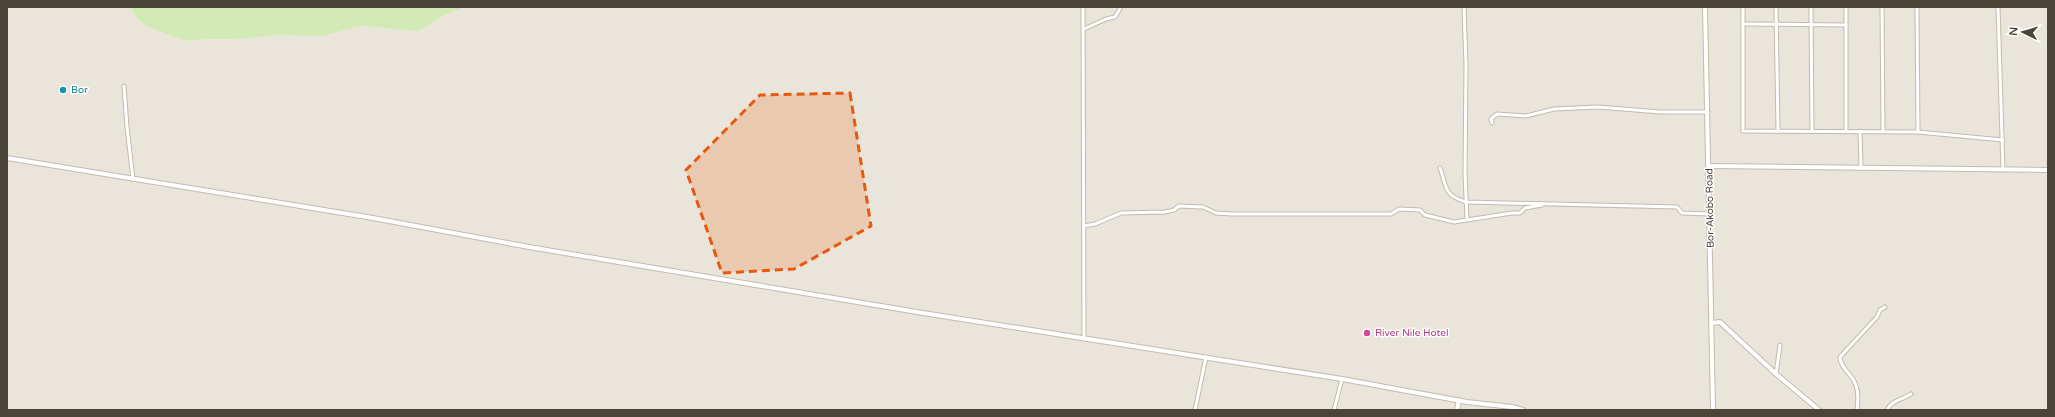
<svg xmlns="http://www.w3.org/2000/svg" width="2055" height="417" font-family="'Varela Round',sans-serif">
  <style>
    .residential { fill: #eae5da }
    .green { fill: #d2eab5 }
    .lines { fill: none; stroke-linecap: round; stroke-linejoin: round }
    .minor-casing { stroke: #c2bbae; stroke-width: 5 }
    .tertiary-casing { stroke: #c2bbae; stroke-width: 6 }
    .minor { stroke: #fff; stroke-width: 3 }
    .tertiary { stroke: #fff; stroke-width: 4 }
    .marked { fill: #e8590c; fill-opacity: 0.2; stroke: #e8590c; stroke-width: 3; stroke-dasharray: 8 5; stroke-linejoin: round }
    .culture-dot { fill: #0f9aa8; stroke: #fff; stroke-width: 1.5 }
    .hotel-dot { fill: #d1479c; stroke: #fff; stroke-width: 1.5 }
    .labels { text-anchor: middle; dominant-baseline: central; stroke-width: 3; stroke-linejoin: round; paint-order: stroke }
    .culture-label { font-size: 10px; fill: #0d838f; stroke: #fff; text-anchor: start }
    .street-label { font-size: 10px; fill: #4b4439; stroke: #fff }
    .hotel-label { font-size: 10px; fill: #b23c85; stroke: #fff; text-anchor: start }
  </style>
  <rect width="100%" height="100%" fill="#f6f3ec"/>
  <path class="residential" d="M 7,7 L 130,7 L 139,21 L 150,28 L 186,41 L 275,34 L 323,36 L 361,26 L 419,31 L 441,17 L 464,7 L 2048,7 L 2048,410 L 7,410 Z"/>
  <path class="green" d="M 130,7 L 464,7 L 441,17 L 419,31 L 361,26 L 323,36 L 275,35 L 237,39 L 211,39 L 186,41 L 150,28 L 139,21 Z"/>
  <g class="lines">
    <g class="minor-casing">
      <g id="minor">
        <path d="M 1083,7 L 1084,339"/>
        <path d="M 1464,7 L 1466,65 L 1465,174 L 1467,220"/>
        <path d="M 1743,7 L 1743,131 L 1918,132 L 2003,140"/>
        <path d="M 1776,7 L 1778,131"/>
        <path d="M 1811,7 L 1812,131"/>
        <path d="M 1882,7 L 1883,131"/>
        <path d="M 1917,7 L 1918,132"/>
        <path d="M 1998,7 L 2003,170"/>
        <path d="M 1743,24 L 1846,25"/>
        <path d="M 1084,29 L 1106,19 L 1115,17 L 1121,7"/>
        <path d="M 124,86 L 127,127 L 133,179"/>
        <path d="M 1492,123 L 1491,119 L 1497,114 L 1526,116 L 1554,109 L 1598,107 L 1660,112 L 1708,112"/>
        <path d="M 1846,131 L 1846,7"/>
        <path d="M 1860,131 L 1861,168"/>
        <path d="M 1440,168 C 1447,187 1443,195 1466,202 L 1677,207 L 1682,213 L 1710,214"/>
        <path d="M 1084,226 L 1095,224 L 1121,213 L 1165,212 L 1174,210 L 1179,206 L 1203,207 L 1216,213 L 1232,214 L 1391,214 L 1399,209 L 1420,210 L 1425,215 L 1454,222 L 1512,213 L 1520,213 L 1525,208 L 1542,205"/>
        <path d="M 1776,374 L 1780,345"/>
        <path d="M 1195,410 L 1206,357"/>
        <path d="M 1334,410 L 1342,379"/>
        <path d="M 1857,410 C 1858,400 1859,390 1854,381 C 1850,373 1840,367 1840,357 L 1877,317 L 1880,310 L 1885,307"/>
        <path d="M 1887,410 C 1891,401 1903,399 1911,394"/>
      </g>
    </g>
    <g class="tertiary-casing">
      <g id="tertiary">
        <path d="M 1705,7 L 1713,410"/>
        <path d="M 7,158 L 373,218 L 529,247 L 923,313 L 1342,379 L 1467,402 L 1512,407 L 1523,410"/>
        <path d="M 1709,166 L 2048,170"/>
        <path d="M 1712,323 L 1720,322 L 1776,374 L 1819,410"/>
        <path d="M 1457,410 L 1459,400"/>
      </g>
    </g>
    <use href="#minor" class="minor"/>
    <use href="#tertiary" class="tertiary"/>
  </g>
  <path class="marked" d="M 850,93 L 871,226 L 794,269 L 722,273 L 686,170 L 760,95 Z"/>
  <circle class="culture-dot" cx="63" cy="90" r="4"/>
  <circle class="hotel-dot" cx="1367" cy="333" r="4"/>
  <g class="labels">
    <g class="culture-label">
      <text x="71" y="90">Bor</text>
    </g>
    <g class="street-label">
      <text transform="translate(1710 208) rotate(-91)">Bor-Akobo Road</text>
    </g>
    <g class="hotel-label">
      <text x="1375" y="333">River Nile Hotel</text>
    </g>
  </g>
  <rect width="2055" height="417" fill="none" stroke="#4b4439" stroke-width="16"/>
  <g transform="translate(2023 32) rotate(275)" stroke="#ffffff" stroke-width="3" paint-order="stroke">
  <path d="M0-3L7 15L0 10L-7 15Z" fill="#4b4439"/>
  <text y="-6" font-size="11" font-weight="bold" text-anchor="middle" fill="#4b4439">N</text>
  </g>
</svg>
